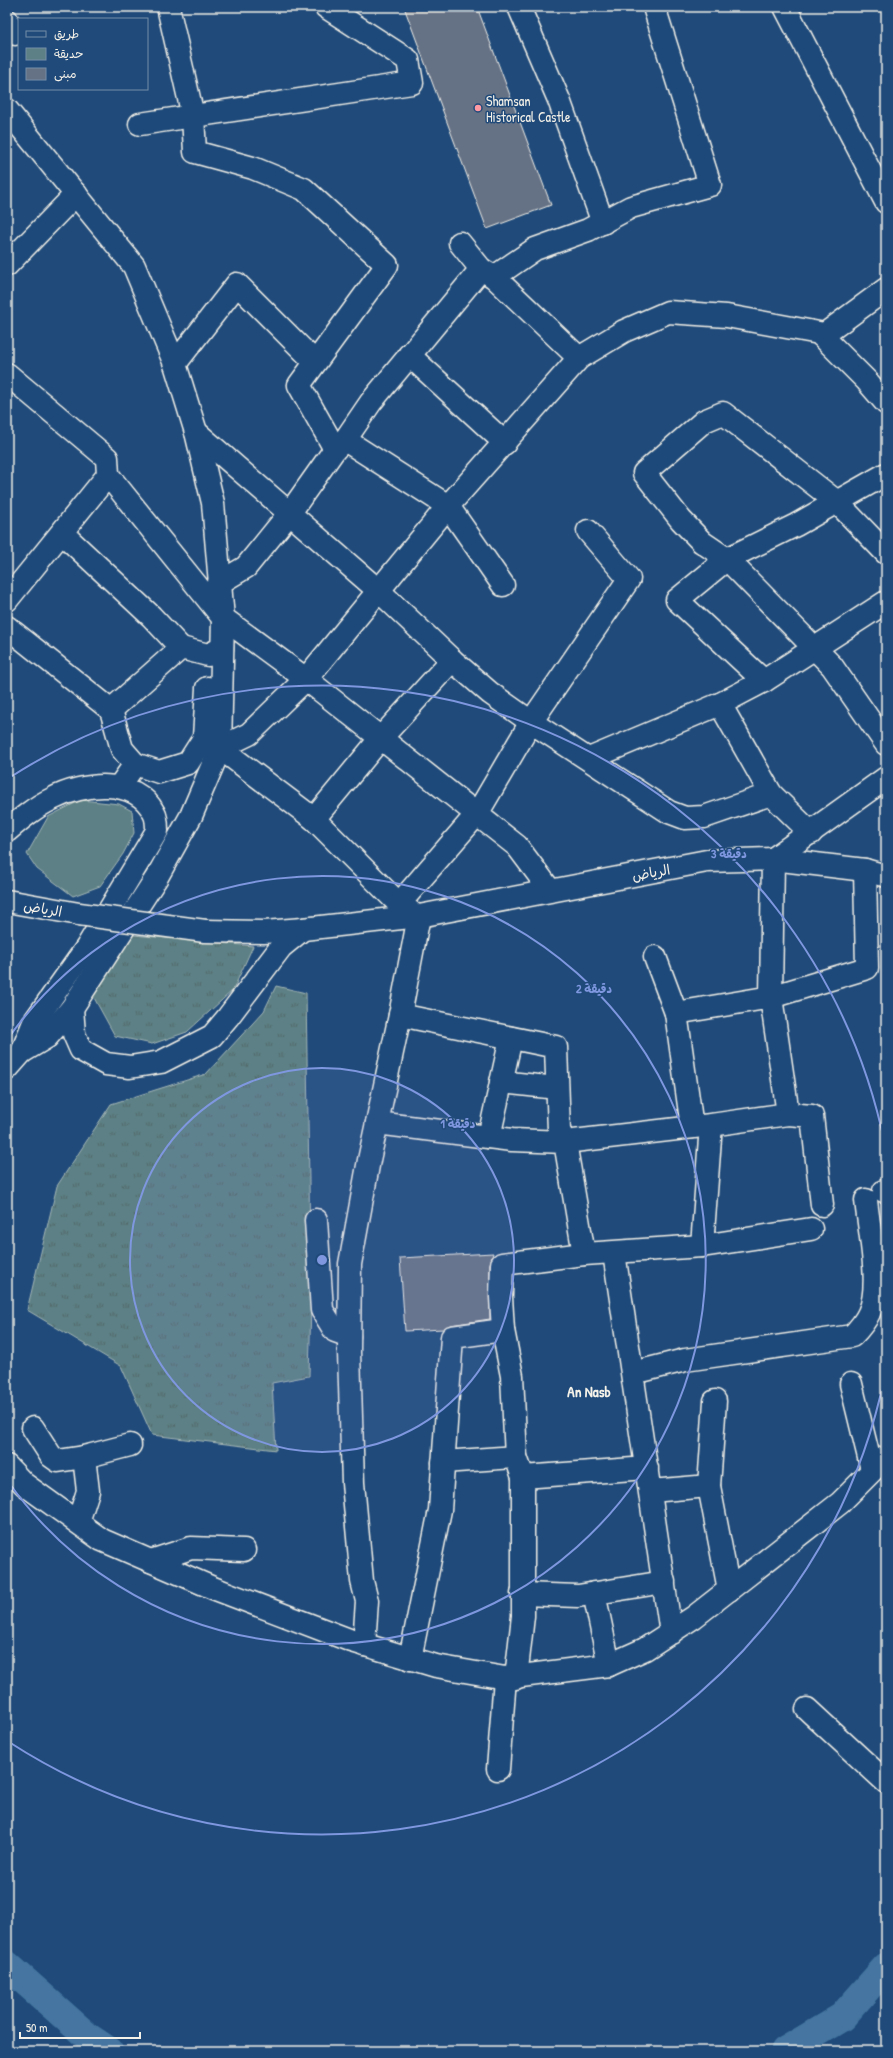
<svg xmlns="http://www.w3.org/2000/svg" width="893" height="2058" font-family="'Patrick Hand','Playpen Sans Arabic',sans-serif">
  <style>
    .grass { fill: url(#grass-tufts); stroke: #a8b8b6 }
    .green { fill: #5c8085; stroke: #a8b8b6 }
    .lines { fill: none; stroke-linecap: round; stroke-linejoin: round }
    .river { stroke: #4475a0; stroke-width: 29 }
    .building { fill: #657185; stroke: #f4f1e8 }
    .minor-casing { stroke: #f4f1e8; stroke-width: 25 }
    .minor { stroke: #1f4a7a; stroke-width: 22 }
    .minor-bridge-casing { stroke: #f4f1e8; stroke-width: 25; stroke-linecap: butt }
    .minor-bridge { stroke: #1f4a7a; stroke-width: 22 }
    .ring { fill: none; stroke: #7e97df; stroke-width: 2 }
    .poi-dot { fill: #ff9aa2; stroke: #1f4a7a; stroke-width: 1.5 }
    .labels { text-anchor: middle; dominant-baseline: central; stroke-width: 3; stroke-linejoin: round; paint-order: stroke }
    .poi-label { font-size: 14px; fill: #f4f1e8; stroke: #1f4a7a; text-anchor: start }
    .street-label { font-size: 14px; fill: #f4f1e8; stroke: #1f4a7a }
    .neighbourhood-label { font-size: 15px; font-weight: bold; fill: #f4f1e8; stroke: #1f4a7a }
    .centre { fill: #7e97df; stroke: #1f4a7a; stroke-width: 2 }
    .ring-label { font-size: 12px; text-anchor: middle; font-weight: bold; fill: #7e97df; stroke: #1f4a7a; stroke-width: 3; stroke-linejoin: round; paint-order: stroke }
  </style>
  <defs>
    <pattern id="grass-tufts" width="24" height="20" patternUnits="userSpaceOnUse"><rect width="24" height="20" fill="#5c8085"/><path d="M3 7l-1-3M5 7V3M7 7l1-3M15 17l-1-3M17 17v-4M19 17l1-3" fill="none" stroke="#536769"/></pattern>
  </defs>
  <rect width="100%" height="100%" fill="#1f4a7a"/>
  <filter id="ink" filterUnits="userSpaceOnUse"><feTurbulence type="fractalNoise" baseFrequency=".025" numOctaves="2"/><feDisplacementMap in="SourceGraphic" scale="8" xChannelSelector="R" yChannelSelector="G"/><feConvolveMatrix kernelMatrix="1 2 1 2 8 2 1 2 1" color-interpolation-filters="sRGB"/></filter>
  <g filter="url(#ink)">
    <g class="grass">
      <path d="M 133,935 L 253,946 L 233,990 L 187,1032 L 152,1044 L 115,1036 L 93,996 Z"/>
      <path d="M 276,986 L 306,993 L 311,1305 L 309,1376 L 272,1383 L 276,1450 L 152,1435 L 121,1366 L 27,1310 L 57,1186 L 111,1104 L 206,1074 L 264,1011 Z"/>
    </g>
    <path class="green" d="M 81,800 L 119,804 L 132,811 L 134,833 L 123,854 L 100,886 L 73,896 L 37,869 L 27,854 L 48,817 Z"/>
    <g class="lines">
      <g class="river">
        <path d="M 7,1965 L 88,2037 L 109,2051"/>
        <path d="M 785,2051 L 842,2017 L 886,1967"/>
      </g>
    </g>
    <g class="building">
      <path d="M 404,7 L 477,7 L 551,205 L 487,229 Z"/>
      <path d="M 493,1253 L 490,1264 L 490,1319 L 450,1325 L 443,1329 L 405,1331 L 400,1258 Z"/>
    </g>
    <g class="lines">
      <g class="minor-casing">
        <g id="minor">
          <path d="M 168,7 L 193,116 L 195,152 L 253,168 L 304,189 L 387,265 L 299,385 L 335,449"/>
          <path d="M 519,7 L 559,100 L 603,223"/>
          <path d="M 785,7 L 886,202"/>
          <path d="M 7,20 L 15,34"/>
          <path d="M 7,110 L 134,266 L 175,364 L 196,432 L 213,503 L 223,618 L 220,748 L 191,816 L 157,877 L 72,1008 L 47,1037 L 22,1052 L 7,1069"/>
          <path d="M 140,124 L 412,83 L 408,60 L 326,7"/>
          <path d="M 460,243 L 481,269 L 494,277 L 579,358"/>
          <path d="M 7,265 L 76,194"/>
          <path d="M 494,277 L 535,249 L 588,230 L 631,207 L 710,185 L 654,7"/>
          <path d="M 822,336 L 886,289"/>
          <path d="M 409,355 L 505,443"/>
          <path d="M 175,364 L 237,284 L 315,362"/>
          <path d="M 7,374 L 107,458 L 108,475 L 7,600"/>
          <path d="M 196,432 L 379,591 L 452,660 L 490,693 L 531,722 L 669,812 L 685,818 L 704,817 L 771,794"/>
          <path d="M 108,475 L 223,618 L 306,679 L 517,846 L 550,890"/>
          <path d="M 62,533 L 151,616 L 181,648"/>
          <path d="M 886,553 L 837,502 L 723,413 L 704,421 L 644,473 L 681,520 L 702,542 L 727,559 L 832,666 L 886,744"/>
          <path d="M 219,583 L 246,567 L 289,514 L 335,449 L 345,440 L 371,402 L 481,269"/>
          <path d="M 503,585 L 448,506 L 579,358 L 624,331 L 668,312 L 727,316 L 819,333 L 867,381 L 886,403"/>
          <path d="M 7,627 L 111,710 L 122,749 L 135,764 L 119,787"/>
          <path d="M 764,681 L 677,600 L 727,559 L 796,525 L 886,474"/>
          <path d="M 720,704 L 771,794 L 811,833"/>
          <path d="M 111,710 L 181,648 L 208,655 L 222,648"/>
          <path d="M 220,748 L 249,734 L 306,679 L 448,506 L 345,440"/>
          <path d="M 220,748 L 314,819 L 399,904 L 411,912"/>
          <path d="M 589,759 L 720,704 L 764,681 L 886,602"/>
          <path d="M 135,764 L 159,772 L 188,763 L 204,738 L 207,688"/>
          <path d="M 314,819 L 380,739 L 452,660"/>
          <path d="M 7,831 C 21,819 35,807 52,799 C 82,783 136,776 154,813 C 157,818 157,826 157,831 L 87,947 L 34,1022 L 22,1052"/>
          <path d="M 7,901 L 79,914"/>
          <path d="M 399,904 L 477,814 L 531,722 L 629,579 L 588,531"/>
          <path d="M 205,931 L 264,932 L 303,929 L 419,916 L 707,861 L 773,859 L 865,870 L 886,876"/>
          <path d="M 655,957 L 676,1013 L 692,1127"/>
          <path d="M 72,1008 L 74,1034 L 81,1050 L 106,1064 L 130,1067 L 161,1062 L 212,1036 L 228,1017 L 281,947 L 303,929"/>
          <path d="M 676,1013 L 771,997 L 867,968 L 865,870"/>
          <path d="M 400,1015 L 556,1047 L 559,1131 L 565,1142 L 711,1125 L 788,1114"/>
          <path d="M 501,1082 L 557,1088"/>
          <path d="M 377,1123 L 512,1140 L 565,1142 L 584,1254"/>
          <path d="M 489,1137 L 511,1038"/>
          <path d="M 884,1191 L 886,1191"/>
          <path d="M 822,1205 L 812,1116 L 788,1114 L 771,997 L 773,859 L 886,778"/>
          <path d="M 316,1220 L 322,1310 L 335,1331 L 349,1336"/>
          <path d="M 702,1246 L 711,1125"/>
          <path d="M 614,1253 L 671,1633"/>
          <path d="M 633,1373 L 685,1360 L 852,1336 C 859,1329 865,1322 869,1313 C 882,1286 869,1231 866,1200"/>
          <path d="M 851,1384 L 872,1470"/>
          <path d="M 715,1401 L 709,1486 L 729,1590"/>
          <path d="M 33,1428 L 51,1456 L 58,1461 L 84,1457 L 130,1445"/>
          <path d="M 443,1462 L 516,1457"/>
          <path d="M 7,1466 L 24,1484 L 102,1540 L 213,1588 L 352,1641 L 436,1666 L 505,1678 L 609,1665 L 645,1649 L 694,1617 L 840,1503 L 886,1457"/>
          <path d="M 523,1477 L 647,1468"/>
          <path d="M 651,1491 L 709,1486"/>
          <path d="M 78,1522 L 88,1491 L 84,1457"/>
          <path d="M 151,1561 L 191,1548 L 244,1550"/>
          <path d="M 594,1593 L 609,1665"/>
          <path d="M 522,1594 L 578,1596 L 664,1582"/>
          <path d="M 364,1645 L 367,1601 L 362,1581 L 353,1483 L 349,1352 L 350,1264 L 369,1160 L 400,1015 L 419,916"/>
          <path d="M 410,1659 L 440,1510 L 452,1337 L 503,1330"/>
          <path d="M 516,1678 L 523,1616 L 523,1477 L 516,1457 L 512,1376 L 503,1330 L 501,1297 L 502,1264 L 584,1254 L 702,1246 L 811,1229"/>
          <path d="M 807,1709 L 886,1782"/>
          <path d="M 498,1769 L 505,1678"/>
        </g>
      </g>
      <use href="#minor" class="minor"/>
      <g class="minor-bridge-casing">
        <path id="minor-bridge" d="M 79,914 L 205,931"/>
      </g>
      <use href="#minor-bridge" class="minor-bridge"/>
    </g>
  </g>
  <circle cx="322" cy="1260" r="192" fill="#7e97df" fill-opacity=".12"/>
  <g class="ring">
    <circle cx="322" cy="1260" r="192"/>
    <path d="M7 1040A384 384 0 1 1 7 1480"/>
    <path d="M885 1375A575 575 0 0 1 9 1742M9 778A575 575 0 0 1 885 1145"/>
  </g>
  <circle class="poi-dot" cx="478" cy="108" r="4"/>
  <g class="labels">
    <g class="poi-label">
      <text x="486" y="100">Shamsan<tspan x="486" dy="16">Historical Castle</tspan></text>
    </g>
    <g class="street-label">
      <text transform="translate(651 872) rotate(-10)">الرياض</text>
      <text transform="translate(43 908) rotate(10)">الرياض</text>
    </g>
    <g class="neighbourhood-label">
      <text x="589" y="1391">An Nasb</text>
    </g>
  </g>
  <circle cx="322" cy="1260" r="6" class="centre"/>
  <g class="ring-label">
    <text x="729" y="858">3 دقيقة</text>
    <text x="594" y="993">2 دقيقة</text>
    <text x="458" y="1128">1 دقيقة</text>
  </g>
  <rect width="893" height="2058" fill="none" stroke="#1f4a7a" stroke-width="24"/>
  <rect x="12" y="12" width="869" height="2034" fill="none" stroke="#f4f1e8" stroke-width="1.5" filter="url(#ink)"/>
  <rect x="18" y="18" width="130" height="72" fill="#1f4a7a" stroke="#748da6"/>
  <rect x="26" y="31" width="20" height="6" fill="#1f4a7a" stroke="#748da6"/>
  <text x="54" y="38" font-size="12" fill="#f4f1e8">طريق</text>
  <rect x="26" y="48" width="20" height="12" fill="#5c8085" stroke="#748da6"/>
  <text x="54" y="58" font-size="12" fill="#f4f1e8">حديقة</text>
  <rect x="26" y="68" width="20" height="12" fill="#657185" stroke="#748da6"/>
  <text x="54" y="78" font-size="12" fill="#f4f1e8">مبنى</text>
  <path d="M20 2032v6h120v-6" fill="none" stroke="#f4f1e8" stroke-width="2"/>
  <text x="26" y="2032" font-size="12" fill="#f4f1e8" stroke="#1f4a7a" stroke-width="3" paint-order="stroke">50 m</text>
</svg>
